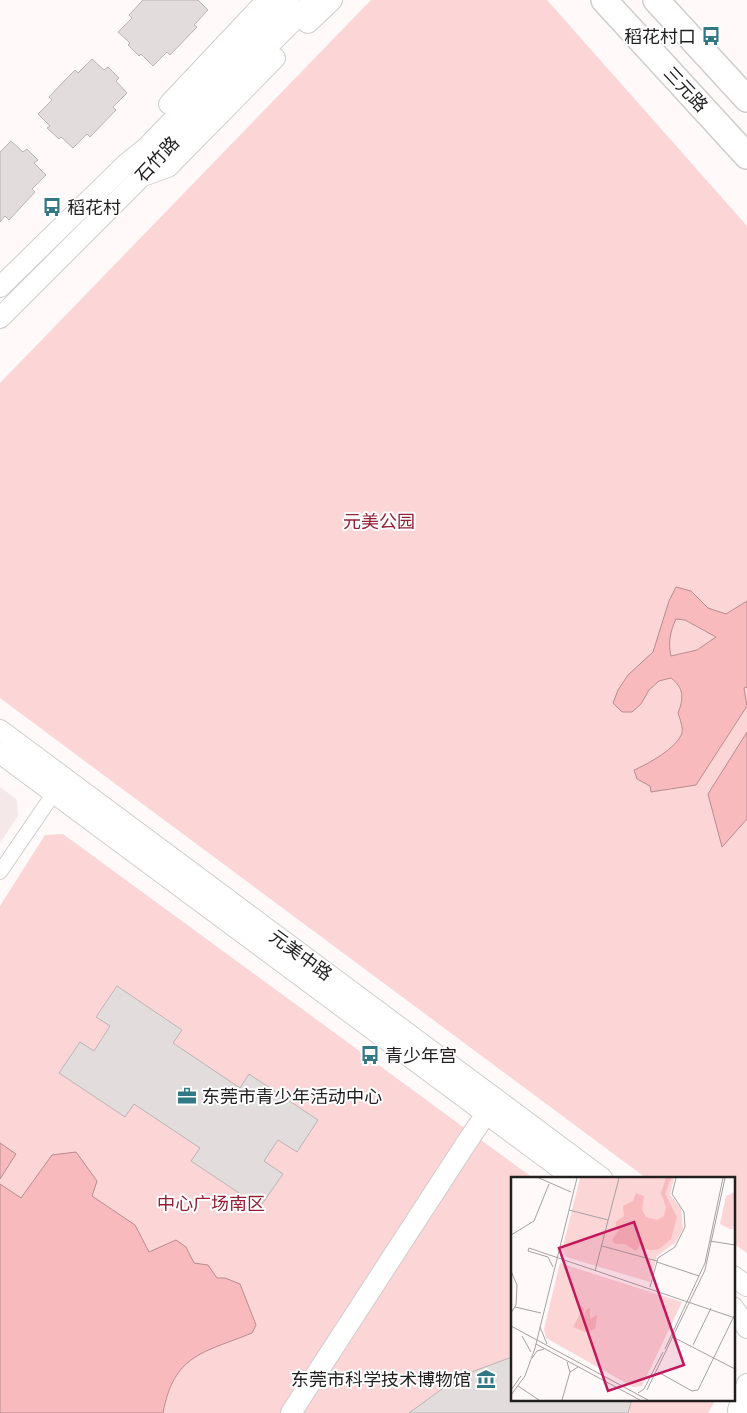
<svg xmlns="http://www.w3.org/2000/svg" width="747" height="1413" font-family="'IBM Plex Sans','Noto Sans SC',sans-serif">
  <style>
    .built { fill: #f4e8e8 }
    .green { fill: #fcd5d6 }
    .water { fill: #f8babc; stroke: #b88c8d; fill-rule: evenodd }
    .building { fill: #e3dcdc; stroke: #bab4b4 }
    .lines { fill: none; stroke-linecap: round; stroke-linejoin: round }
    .street-casing { stroke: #d2cbcb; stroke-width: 16 }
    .secondary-casing { stroke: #d2cbcb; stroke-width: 22 }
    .highway-casing { stroke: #d2cbcb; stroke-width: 28 }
    .street { stroke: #fff; stroke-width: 14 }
    .secondary { stroke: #fff; stroke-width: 20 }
    .highway { stroke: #fff; stroke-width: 25 }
    .labels { text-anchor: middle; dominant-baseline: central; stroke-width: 4; stroke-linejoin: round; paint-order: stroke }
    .poi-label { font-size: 18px; fill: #211f1f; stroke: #fff; text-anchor: start }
    .street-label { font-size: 18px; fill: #211f1f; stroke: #fff }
    .park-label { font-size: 18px; fill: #942036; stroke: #fff }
    .inset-road { fill: none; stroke: #a6a2a2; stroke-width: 1 }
    .view { fill: #c2185b; fill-opacity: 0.15; stroke: #c2185b; stroke-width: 2.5 }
    .inset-edge { fill: none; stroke: #211f1f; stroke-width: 2.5 }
  </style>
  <rect width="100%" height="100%" fill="#fff9f9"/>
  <path class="built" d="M 0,787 L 17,800 L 18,816 L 0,843 Z"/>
  <g class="green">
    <path d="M 371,0 L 547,0 L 747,226 L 747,1253 L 733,1243 L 733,1178 L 646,1178 L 0,698 L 0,383 Z"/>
    <path d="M 63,834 L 533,1178 L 512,1178 L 512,1399 L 716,1399 L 708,1413 L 0,1413 L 0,906 L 45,835 Z"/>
  </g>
  <g class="water">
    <path d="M 676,587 L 691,591 L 708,608 L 726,614 L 747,601 L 747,687 L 744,688 L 747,706 L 696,785 L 651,792 L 650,786 L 637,779 L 634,770 C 648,764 677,748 682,733 C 683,727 680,719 678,713 C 684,698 684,688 671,678 L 659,681 L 649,690 L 641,704 L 632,712 L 622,712 L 613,703 L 618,690 L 628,675 L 653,652 L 669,601 ZM 676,619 L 685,620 L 716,637 L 697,650 L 671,656 C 668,643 670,632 676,619 Z"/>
    <path d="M 747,732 L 747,819 L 722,847 L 708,794 Z"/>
    <path d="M 0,1143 L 16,1154 L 0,1179 Z"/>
    <path d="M 76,1152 L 97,1181 L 92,1196 L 135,1225 L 149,1252 L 176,1240 L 186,1247 L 194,1263 L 208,1265 L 217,1278 L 225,1278 L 240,1284 L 256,1325 L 252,1333 C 203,1353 174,1354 163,1413 L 0,1413 L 0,1184 L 21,1198 L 52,1155 Z"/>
  </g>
  <g class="building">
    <path d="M 143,0 L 198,0 L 208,10 L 194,25 L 197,27 L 170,55 L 167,52 L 153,66 L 141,54 L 139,56 L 128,45 L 130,43 L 118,32 L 132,18 L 129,15 Z"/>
    <path d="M 92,59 L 104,70 L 108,67 L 119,78 L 116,81 L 127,93 L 113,107 L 116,110 L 90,137 L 87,134 L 73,148 L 61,137 L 59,139 L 47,128 L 50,126 L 38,114 L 52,100 L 49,97 L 65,80 L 75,70 L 78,73 Z"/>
    <path d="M 11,141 L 23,152 L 27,149 L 38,160 L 34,163 L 46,175 L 32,189 L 35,192 L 9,220 L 5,216 L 0,222 L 0,152 Z"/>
    <path d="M 117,986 L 182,1030 L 173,1043 L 240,1088 L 249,1074 L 318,1120 L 297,1152 L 278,1140 L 264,1161 L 283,1174 L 260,1207 L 191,1161 L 200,1148 L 134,1104 L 125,1117 L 59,1073 L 80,1042 L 94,1051 L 110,1026 L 96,1017 Z"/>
    <path d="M 512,1357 L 512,1399 L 632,1399 L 628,1413 L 409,1413 L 446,1386 L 474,1371 Z"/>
  </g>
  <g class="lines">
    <g class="street-casing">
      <path id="street" d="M 0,872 L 54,793"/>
    </g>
    <g class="secondary-casing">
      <g id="secondary">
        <path d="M 308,23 L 332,0"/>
        <path d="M 169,104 L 267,0"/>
        <path d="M 143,176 L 168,167 L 275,58"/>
        <path d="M 0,287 L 126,164 L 147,147 L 289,0"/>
        <path d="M 0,318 L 141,177 L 159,155 L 314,0"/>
        <path d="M 0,730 L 602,1178"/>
        <path d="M 0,753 L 573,1178"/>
        <path d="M 733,1276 L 747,1286"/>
        <path d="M 733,1307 L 747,1328"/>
        <path d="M 738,1410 L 747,1384"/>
        <path d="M 291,1413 L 465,1145 L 494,1102"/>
      </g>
    </g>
    <g class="highway-casing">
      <g id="highway">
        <path d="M 604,0 L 747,156"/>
        <path d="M 656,0 L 747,99"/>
      </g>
    </g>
    <use href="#street" class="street"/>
    <use href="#secondary" class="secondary"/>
    <use href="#highway" class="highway"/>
  </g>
  <defs>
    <g id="bus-bare" transform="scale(1.5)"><path d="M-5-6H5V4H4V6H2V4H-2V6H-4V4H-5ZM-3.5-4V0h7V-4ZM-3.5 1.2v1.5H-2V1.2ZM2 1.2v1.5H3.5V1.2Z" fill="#327885" stroke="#fff" stroke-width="2.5" paint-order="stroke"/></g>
    <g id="office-bare" transform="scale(1.5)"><path d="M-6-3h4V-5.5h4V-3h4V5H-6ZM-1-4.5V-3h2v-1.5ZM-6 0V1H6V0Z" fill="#327885" stroke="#fff" stroke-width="2.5" paint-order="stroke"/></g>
    <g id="museum-bare" transform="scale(1.5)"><path d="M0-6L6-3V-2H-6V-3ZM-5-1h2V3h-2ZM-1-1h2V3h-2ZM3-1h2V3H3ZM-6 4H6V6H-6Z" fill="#327885" stroke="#fff" stroke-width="2.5" paint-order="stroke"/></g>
  </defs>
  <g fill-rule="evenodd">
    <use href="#bus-bare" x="711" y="36"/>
    <use href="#bus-bare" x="52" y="207"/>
    <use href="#bus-bare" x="370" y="1055"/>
    <use href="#office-bare" x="187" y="1096"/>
    <use href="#museum-bare" x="486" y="1379"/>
  </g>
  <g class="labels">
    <g class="poi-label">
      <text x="696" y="36" text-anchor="end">稻花村口</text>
      <text x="67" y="207">稻花村</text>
      <text x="385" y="1055">青少年宫</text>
      <text x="202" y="1096">东莞市青少年活动中心</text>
      <text x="471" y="1379" text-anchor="end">东莞市科学技术博物馆</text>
    </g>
    <g class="street-label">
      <text transform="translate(686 89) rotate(47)">三元路</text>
      <text transform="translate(157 159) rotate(-47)">石竹路</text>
      <text transform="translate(301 955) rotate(36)">元美中路</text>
    </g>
    <g class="park-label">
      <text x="379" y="521">元美公园</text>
      <text x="211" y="1203">中心广场南区</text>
    </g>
  </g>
  <g transform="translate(511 1177)">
    <rect width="224" height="224" fill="#fff9f9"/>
    <path d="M 69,1 L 163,1 L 159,18 L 170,31 L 172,52 L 165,65 L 146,79 L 139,105 L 55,80 L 51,73 ZM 224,15 L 224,49 L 221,50 L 224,52 L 219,52 L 209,47 L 215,19 ZM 49,86 L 171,125 L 131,209 L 122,210 L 35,161 L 33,152 Z" fill="#fcd5d6"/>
    <path d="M 155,1 L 160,1 L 154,17 L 166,40 L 160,62 L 148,72 L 141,73 L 131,72 L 129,68 L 125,74 L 114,67 L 104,67 L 101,63 L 107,54 L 104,45 L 113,39 L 112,29 L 122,24 L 125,16 L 133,19 L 131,33 L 135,40 L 146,43 L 153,39 L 155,30 L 150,16 ZM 70,128 L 73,132 L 70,146 L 75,133 L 79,131 L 79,142 L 86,138 L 84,152 L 74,155 L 62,150 L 69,137 Z" fill="#f8babc"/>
    <path class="inset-road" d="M 28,1 L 60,15M 58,33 L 97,43M 0,58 L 23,44 L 38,7M 199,64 L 224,68M 91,69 L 146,84M 146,85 L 188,99M 42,90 L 37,80 L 17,74 L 18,71 L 224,141M 0,94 L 6,108 L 5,128 L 0,136M 84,94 L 108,1M 139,110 L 147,81 L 164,70 L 174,50 L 173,35 L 161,17 L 165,1M 4,130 L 30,136M 0,149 L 137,223M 29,150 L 36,167M 11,159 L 20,175M 162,160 L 224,192M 25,167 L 129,223M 182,168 L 200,131M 154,172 L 194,86 L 212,1M 21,181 L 26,174 L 33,172M 56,185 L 59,195 L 67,190M 147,195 L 181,214 L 187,213 L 223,139M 7,209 L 28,223M 0,213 L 10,199M 136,213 L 194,93 L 214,1M 127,216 L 133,212 L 152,175M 0,218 L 14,199 L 24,171 L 66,1M 51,223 L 59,195"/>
    <path class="view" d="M 123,45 L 173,188 L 97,214 L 48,71 Z"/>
    <rect width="224" height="224" class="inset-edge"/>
  </g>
</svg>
